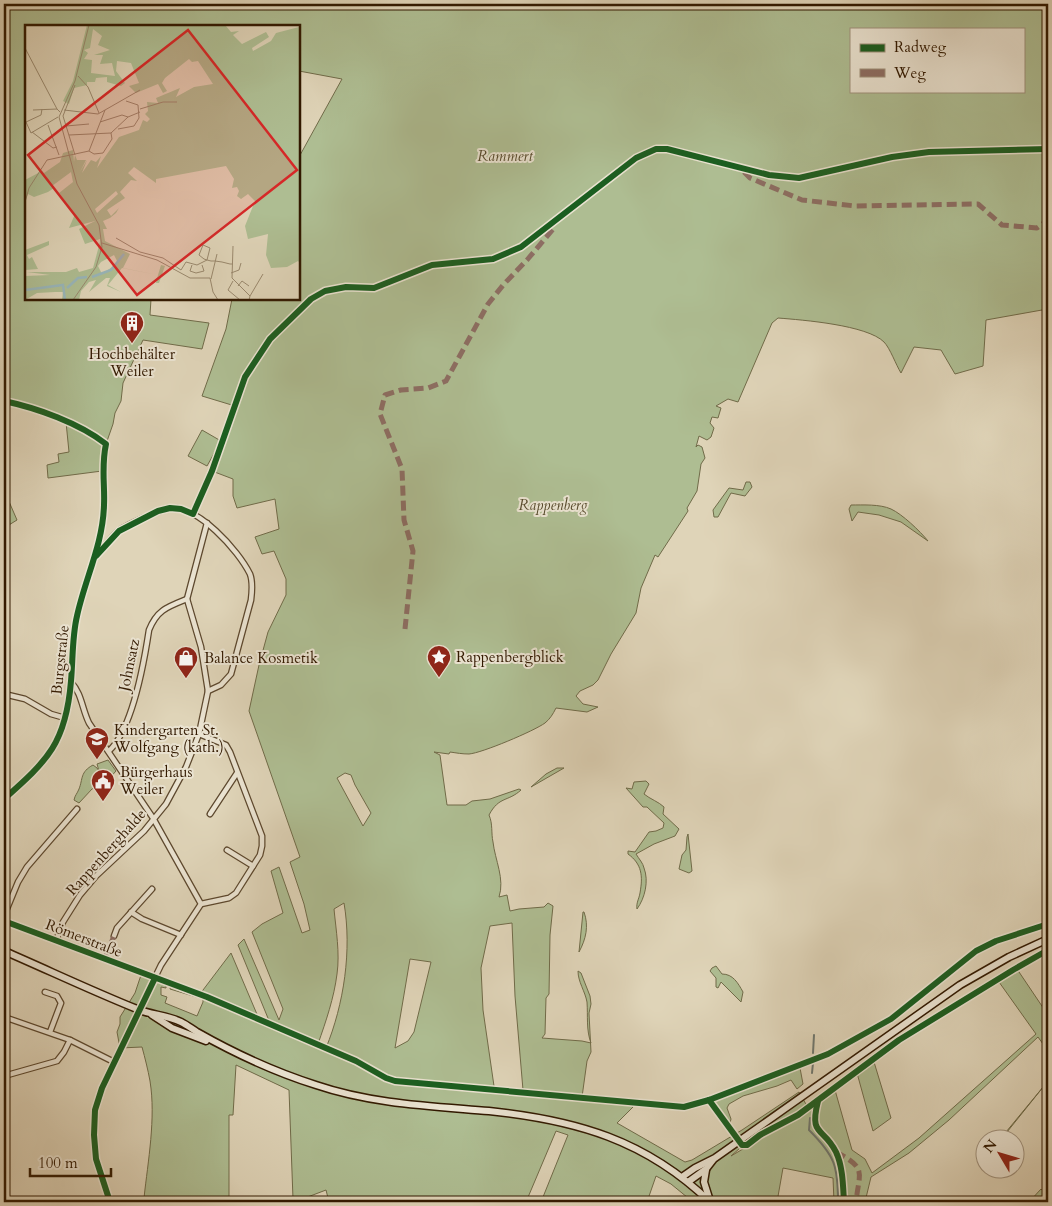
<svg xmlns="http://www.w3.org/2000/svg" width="1052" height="1206" font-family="Cardo,serif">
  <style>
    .green { fill: #aebd92; stroke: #706b49; fill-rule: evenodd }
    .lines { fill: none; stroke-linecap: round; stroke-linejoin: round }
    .stream { stroke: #6f776f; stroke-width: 2 }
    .minor-casing { stroke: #5d482e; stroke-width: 7 }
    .secondary-casing { stroke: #321900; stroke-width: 9 }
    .minor { stroke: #eae3d1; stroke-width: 4.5 }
    .secondary { stroke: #eae3d1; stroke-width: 6 }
    .quiet { stroke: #8d6e63; stroke-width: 5; stroke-dasharray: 10 5; stroke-linecap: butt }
    .cycleway-casing { stroke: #eae3d1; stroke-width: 9 }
    .cycleway { stroke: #1b5e20; stroke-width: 6 }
    .labels { text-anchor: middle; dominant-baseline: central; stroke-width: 4; stroke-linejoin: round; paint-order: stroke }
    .park-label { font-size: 15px; font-style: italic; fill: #574a2c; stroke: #eae3d1 }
    .poi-label { font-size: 15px; fill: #321900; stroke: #eae3d1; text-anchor: start }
    .street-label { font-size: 15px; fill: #321900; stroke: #eae3d1 }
    .inset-river { fill: none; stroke: #98b5b9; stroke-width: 2.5 }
    .inset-road { fill: none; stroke: #9a896e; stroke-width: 1 }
    .view { fill: #d62828; fill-opacity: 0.15; stroke: #d62828; stroke-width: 2.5 }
    .inset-edge { fill: none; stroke: #321900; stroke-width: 2.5 }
  </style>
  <rect width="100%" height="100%" fill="#dfd4b8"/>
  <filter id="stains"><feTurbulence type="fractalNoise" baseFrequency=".004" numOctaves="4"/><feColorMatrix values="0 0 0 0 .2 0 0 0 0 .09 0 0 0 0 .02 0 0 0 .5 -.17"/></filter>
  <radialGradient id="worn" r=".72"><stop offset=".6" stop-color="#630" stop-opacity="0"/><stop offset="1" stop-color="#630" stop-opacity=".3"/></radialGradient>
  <g class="green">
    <path d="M 4,4 L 1048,4 L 1048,319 L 1042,310 L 986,320 L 983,366 L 955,374 L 941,350 L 914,347 L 901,373 C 896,365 890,348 884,342 C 867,325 803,320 778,318 L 772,323 L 738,402 L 728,399 L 716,406 L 721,408 L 718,418 L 712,417 L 710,423 L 714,428 L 711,437 L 707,440 L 699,436 L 696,447 L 698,445 L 702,447 L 705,458 L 701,464 L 697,491 L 687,508 L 688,511 L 658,557 L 655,555 L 641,588 L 636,613 L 611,654 L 598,680 L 593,685 L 580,691 L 576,696 L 583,704 L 598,707 L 587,712 L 556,708 C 553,714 550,719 545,723 C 534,731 482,753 469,754 C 462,754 457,753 450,752 L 449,754 L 434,752 L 440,755 L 447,805 L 466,805 L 472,801 L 490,799 L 519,789 L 521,790 C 508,802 499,796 489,815 C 493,824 491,833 493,842 C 495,860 505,879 499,897 L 507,895 L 510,911 L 519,909 L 544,907 L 548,903 L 553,906 L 550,935 L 549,994 L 546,998 L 545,1034 L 542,1038 L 582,1041 L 591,1043 C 586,1030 588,1016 587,1002 C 585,991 578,982 578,971 L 581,973 L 590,996 L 591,1004 L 589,1013 L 591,1052 L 587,1061 L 582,1097 L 523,1090 L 515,996 L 512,923 L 490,926 L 481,968 L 483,1010 L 495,1093 L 635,1105 L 617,1123 L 685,1162 L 692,1160 L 742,1130 L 799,1092 L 807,1106 L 748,1141 L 731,1156 L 748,1146 L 758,1137 L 797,1117 L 829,1092 L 835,1090 L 852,1150 L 865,1159 L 872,1173 L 919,1138 L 1036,1034 L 999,982 L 1017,969 L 1048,1015 L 1048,1051 L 1038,1037 L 949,1120 L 909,1153 L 871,1177 L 865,1202 L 834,1202 L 833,1178 L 783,1168 L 777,1202 L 693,1202 L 671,1184 L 656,1176 L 647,1202 L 541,1202 L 568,1135 L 556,1131 L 526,1202 L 448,1202 L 448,1201 L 388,1200 L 329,1202 L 326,1190 L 305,1198 L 293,1199 L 289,1090 L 236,1065 L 233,1115 L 229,1115 L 229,1202 L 121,1202 L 123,1197 L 144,1198 C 148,1161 156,1118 150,1081 C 148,1070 145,1058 142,1047 L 120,1048 L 117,1032 L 120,1024 L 120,1017 L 135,993 L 141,975 L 166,983 L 166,988 L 161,987 L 161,995 L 167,997 L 165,1003 L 197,1016 L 203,1002 L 203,999 L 170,989 L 171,984 L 200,994 L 231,953 L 259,1019 L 270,1023 L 238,945 L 244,939 L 279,1020 L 283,1009 L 252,932 L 262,924 L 283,913 L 271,871 L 279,867 L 302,933 L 310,930 L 304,904 L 290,862 L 300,857 L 249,711 L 259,665 L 268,632 L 286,595 L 286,579 L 274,551 L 262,554 L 255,537 L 279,529 L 275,499 L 237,508 L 233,496 L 233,479 L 212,471 L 235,406 L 202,396 L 226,329 L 232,299 L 299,299 L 299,157 L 342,79 L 299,71 L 299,26 L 26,26 L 26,299 L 151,299 L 150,315 L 209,323 L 202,349 L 143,340 L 123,383 L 121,401 L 115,413 L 113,424 L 106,444 L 102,471 L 48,478 L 47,465 L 59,462 L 58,454 L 69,452 L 66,422 L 33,408 L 4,401 ZM 851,29 L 1023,29 L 1023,91 L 851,91 ZM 345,773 L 351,775 L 355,785 L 371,813 L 363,826 L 337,778 ZM 344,903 C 352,950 344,1004 326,1048 L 318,1044 C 326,1021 334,998 337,974 C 340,953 336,930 334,909 ZM 410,959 L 431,962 L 414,1032 L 408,1041 L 395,1048 Z"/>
    <path d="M 202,430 L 221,441 L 207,466 L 188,456 Z"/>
    <path d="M 746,482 L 750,482 L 752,487 L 745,496 L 731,493 L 718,517 L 714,517 L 713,510 L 729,488 L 743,490 Z"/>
    <path d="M 4,490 L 17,520 L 4,528 Z"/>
    <path d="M 851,505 C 863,505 880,504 891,509 C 902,514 920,531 928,541 L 901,522 L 879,515 L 858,512 L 852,521 L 849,509 Z"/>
    <path d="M 108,760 L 116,771 L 106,782 L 100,775 L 103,783 L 92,789 L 79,803 L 74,800 C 75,795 77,794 79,789 C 83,779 80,772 93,765 L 97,768 L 99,771 L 97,764 Z"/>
    <path d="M 557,768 L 564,768 L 531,787 L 546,774 Z"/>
    <path d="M 646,781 L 649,784 L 644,794 C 650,799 659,802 664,807 L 663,814 L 679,829 L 675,836 L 654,844 L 636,854 C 639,859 643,863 644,868 C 649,881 645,898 637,909 C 636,903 639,899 640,893 C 643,876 642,864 628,854 L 628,851 L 635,852 L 649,832 L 656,831 L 663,828 L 664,823 L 647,807 L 643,807 L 626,788 L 632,789 L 634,782 Z"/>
    <path d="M 688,834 L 692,871 L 689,873 L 679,869 L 682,855 L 686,850 L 687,837 Z"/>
    <path d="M 583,912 L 584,912 C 589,926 586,939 579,952 Z"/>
    <path d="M 716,966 L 722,974 C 733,974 738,983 743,992 L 741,1002 L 721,982 L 718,988 L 716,987 L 716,978 L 710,971 L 712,968 Z"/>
    <path d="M 874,1062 L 891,1118 L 873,1131 L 857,1073 Z"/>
    <path d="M 796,1068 L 800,1068 L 803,1084 L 797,1089 L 791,1080 L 777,1086 L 743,1096 L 729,1104 L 727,1108 L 731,1119 L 730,1123 L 715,1103 L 716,1100 Z"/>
    <path d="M 1048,1081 L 1003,1137 L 1006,1132 Z"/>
    <path d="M 1041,1189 L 1046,1194 L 1039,1202 L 1029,1202 Z"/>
  </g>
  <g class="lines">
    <g class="stream">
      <path d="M 813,1053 L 814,1035"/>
      <path d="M 812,1073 L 813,1063"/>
      <path d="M 810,1118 L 809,1130 C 835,1156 838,1166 838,1202"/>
    </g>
    <g class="minor-casing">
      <g id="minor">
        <path d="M 97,555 C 103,548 110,539 117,532 C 124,526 159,510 169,508 C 198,505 238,550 250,574 C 253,582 252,592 251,600 L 231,674 L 221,685 L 208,691"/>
        <path d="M 4,694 L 25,699 L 51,714 L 65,718"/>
        <path d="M 199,734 L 226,745 L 230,752 L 262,836 L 262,846 L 260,855 L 236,893 L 229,898 L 201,904"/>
        <path d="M 109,751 C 133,728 144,663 149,630 C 157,610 167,607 187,599"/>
        <path d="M 4,799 C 48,760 66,743 71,681 C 73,659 72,637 77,616 C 85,579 103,544 104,505 C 105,484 101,467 106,444"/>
        <path d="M 210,814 L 237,773"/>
        <path d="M 227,850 L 253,866"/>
        <path d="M 131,912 L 142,919 L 181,935"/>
        <path d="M 4,916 L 18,882 L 27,867 L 77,809"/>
        <path d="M 4,921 L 155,978"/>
        <path d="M 114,936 L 117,928 L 152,889"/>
        <path d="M 56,941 L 63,922 L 80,895 L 96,876 L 144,831 L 166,804 L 186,767 L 199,734 L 208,691 L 201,647 L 187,599 L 207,523"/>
        <path d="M 45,992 L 57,996 L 61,1003 L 50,1032"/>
        <path d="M 4,1017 L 70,1040 L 114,1062 L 161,965 L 201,904 L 153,818 L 89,723 C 82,709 82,694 71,682"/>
        <path d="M 4,1076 L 57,1061 L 64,1052 L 70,1040"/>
      </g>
    </g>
    <g class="secondary-casing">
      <g id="secondary">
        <path d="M 4,951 C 48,970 92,991 137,1009 C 151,1015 167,1015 181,1022 C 187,1025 192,1029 197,1032 C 234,1053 275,1072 316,1085 C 372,1104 430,1106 489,1111 C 576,1120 646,1140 710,1202"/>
        <path d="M 152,1015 L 172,1028 L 206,1041"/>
        <path d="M 706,1170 L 704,1182 L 710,1201"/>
        <path d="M 682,1177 L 695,1168 L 715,1158 L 960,985 L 1009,957 L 1048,939"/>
        <path d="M 688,1182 L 706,1169 L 713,1160"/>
      </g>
    </g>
    <use href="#minor" class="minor"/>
    <use href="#secondary" class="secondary"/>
    <g class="quiet">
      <path d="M 744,172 L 750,178 L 802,200 L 855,206 L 978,204 L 1002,225 L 1037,228 L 1048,220"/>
      <path d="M 405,629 L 413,551 L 404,520 L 402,469 L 380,414 L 385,395 L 401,390 L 428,388 L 446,381 L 488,304 L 504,284 L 527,260 L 554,228"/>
      <path d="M 104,960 L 114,936"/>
      <path d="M 836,1152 C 868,1169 859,1172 856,1202"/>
    </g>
    <g class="cycleway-casing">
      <g id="cycleway">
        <path d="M 4,401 C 37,408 79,423 106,444 C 101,467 105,484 104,505 C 103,544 85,579 77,616 C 72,637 73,659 71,681 C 66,743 48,760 4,799"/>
        <path d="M 96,556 L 119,531 L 158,511 L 170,508 L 181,509 L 193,514 L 212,471 L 245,377 L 270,339 L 311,299 L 325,291 L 346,287 L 374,288 L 432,265 L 493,259 L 521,247 L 636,158 L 656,149 L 667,149 L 769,175 L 799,178 L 892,157 L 929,152 L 1048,149"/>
        <path d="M 4,921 L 207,997 L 356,1061 L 386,1078 L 395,1081 L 684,1107 L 709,1100 L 828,1054 L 891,1019 L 976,951 L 996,941 L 1048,924"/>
        <path d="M 709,1100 L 742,1145 L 747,1145 L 760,1135 L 798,1115 L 899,1040 L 1013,970 L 1048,950"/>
        <path d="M 818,1101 C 809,1137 823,1126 836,1152 C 843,1167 843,1186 844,1202"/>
        <path d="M 110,1202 L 96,1159 L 94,1135 L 95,1110 L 102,1088 L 155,978"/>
      </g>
    </g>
    <use href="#cycleway" class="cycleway"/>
  </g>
  <defs>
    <g id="building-pin" transform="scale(1.25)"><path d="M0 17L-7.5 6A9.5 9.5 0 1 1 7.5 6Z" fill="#8f2418" stroke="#eae3d1"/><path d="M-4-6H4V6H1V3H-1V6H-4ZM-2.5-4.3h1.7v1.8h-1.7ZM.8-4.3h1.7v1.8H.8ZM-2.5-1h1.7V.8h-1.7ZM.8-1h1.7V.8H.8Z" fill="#fff"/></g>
    <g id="sight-pin" transform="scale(1.25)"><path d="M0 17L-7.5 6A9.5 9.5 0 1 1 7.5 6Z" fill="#8f2418" stroke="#eae3d1"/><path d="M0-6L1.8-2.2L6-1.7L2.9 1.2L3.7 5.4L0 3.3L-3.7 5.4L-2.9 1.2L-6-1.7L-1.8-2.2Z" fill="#fff"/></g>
    <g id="shop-pin" transform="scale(1.25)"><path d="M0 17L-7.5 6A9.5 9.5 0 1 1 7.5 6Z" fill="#8f2418" stroke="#eae3d1"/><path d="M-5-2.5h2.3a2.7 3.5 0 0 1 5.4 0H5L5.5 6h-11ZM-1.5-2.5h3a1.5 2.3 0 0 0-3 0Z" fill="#fff"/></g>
    <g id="school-pin" transform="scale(1.25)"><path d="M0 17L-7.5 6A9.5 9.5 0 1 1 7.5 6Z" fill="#8f2418" stroke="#eae3d1"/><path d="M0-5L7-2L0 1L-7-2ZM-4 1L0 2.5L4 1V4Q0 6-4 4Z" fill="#fff"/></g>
    <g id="civic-pin" transform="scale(1.25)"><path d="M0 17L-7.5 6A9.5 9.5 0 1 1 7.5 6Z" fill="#8f2418" stroke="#eae3d1"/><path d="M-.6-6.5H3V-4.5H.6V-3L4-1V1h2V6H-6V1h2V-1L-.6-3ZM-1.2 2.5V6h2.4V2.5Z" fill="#fff"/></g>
  </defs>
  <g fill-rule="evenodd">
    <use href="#building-pin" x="132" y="323"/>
    <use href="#sight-pin" x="439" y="657"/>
    <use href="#shop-pin" x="186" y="658"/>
    <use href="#school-pin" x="97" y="739"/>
    <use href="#civic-pin" x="103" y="781"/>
  </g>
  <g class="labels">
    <g class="park-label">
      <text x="505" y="156">Rammert</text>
      <text x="553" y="505">Rappenberg</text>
    </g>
    <g class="poi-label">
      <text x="132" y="354" text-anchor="middle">Hochbehälter<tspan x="132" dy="17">Weiler</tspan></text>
      <text x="456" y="657">Rappenbergblick</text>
      <text x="204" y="658">Balance Kosmetik</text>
      <text x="114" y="730">Kindergarten St.<tspan x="114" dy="17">Wolfgang (kath.)</tspan></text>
      <text x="120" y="772">Bürgerhaus<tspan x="120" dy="17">Weiler</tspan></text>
    </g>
    <g class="street-label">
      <text transform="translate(60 660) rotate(-84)">Burgstraße</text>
      <text transform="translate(129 665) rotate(-78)">Johnsatz</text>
      <text transform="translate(106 852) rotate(-48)">Rappenberghalde</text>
      <text transform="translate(84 938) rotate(21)">Römerstraße</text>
    </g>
  </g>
  <g transform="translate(25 25)">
    <rect width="275" height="275" fill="#dfd4b8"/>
    <path d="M 62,0 L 200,0 L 206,7 L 214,6 L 208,10 L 217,19 L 241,7 L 244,12 L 227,23 L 228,26 L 246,16 L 251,8 L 274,2 L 275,238 L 273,236 L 262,242 L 246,243 L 241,230 L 243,209 L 223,214 L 220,201 L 230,176 L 223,169 L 216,174 L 212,171 L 214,166 L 212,162 L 207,163 L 209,154 L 201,141 L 131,154 L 131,158 L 109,142 L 103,148 L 112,156 L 106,155 L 95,167 L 100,173 L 82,185 L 86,191 L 94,183 L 91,188 L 85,193 L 78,196 L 82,204 L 78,204 L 80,216 L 105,229 L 98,243 L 133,250 L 136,240 L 140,241 L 134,258 L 131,258 L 133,250 L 97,243 L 83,260 L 96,267 L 82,261 L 85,253 L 81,253 L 64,267 L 71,255 L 64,257 L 56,266 L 54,275 L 37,275 L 38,267 L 30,267 L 12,268 L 0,275 L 0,251 L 25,250 L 2,247 L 41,247 L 52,243 L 54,247 L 68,243 L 75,217 L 75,214 L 60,219 L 54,204 L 70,196 L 44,203 L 50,189 L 34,168 L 48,157 L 46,147 L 27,161 L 29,163 L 23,167 L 9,172 L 3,169 L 0,177 L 0,155 L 17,146 L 19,148 L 35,137 L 38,128 L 48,125 L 49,137 L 50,130 L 52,135 L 61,135 L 55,147 L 62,135 L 57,148 L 66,135 L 71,137 L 76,131 L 72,143 L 94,112 L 114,105 L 118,95 L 122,97 L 125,94 L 120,89 L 123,86 L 122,77 L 133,78 L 131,73 L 155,63 L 151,72 L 169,62 L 188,59 L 173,36 L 167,37 L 164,34 L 140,53 L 137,58 L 142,66 L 138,68 L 133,59 L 111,68 L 104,61 L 114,58 L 106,38 L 92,36 L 91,46 L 100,58 L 96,61 L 82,57 L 82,52 L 71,53 L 70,57 L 62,57 L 62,60 L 49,63 L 44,79 L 38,76 L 48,56 ZM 68,4 L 77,11 L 73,20 L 85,25 L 69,30 L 78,30 L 75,39 L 87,38 L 90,51 L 66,48 L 67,35 L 59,34 L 63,28 L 59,25 L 65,23 ZM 91,166 L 93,169 L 72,188 L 70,184 ZM 89,230 L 93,238 L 77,249 L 73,241 L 76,237 ZM 24,216 L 24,220 L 2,230 L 4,234 L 7,232 L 13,244 L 0,245 L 0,225 Z" fill="#aebd92" fill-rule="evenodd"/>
    <path class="inset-river" d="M 67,252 L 86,245 L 99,229M 42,263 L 53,253 L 62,252M 0,265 L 38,260 L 40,275"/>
    <path class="inset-road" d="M 0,23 L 32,84M 53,51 L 63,62 L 74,88M 17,84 L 16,90 L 1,97 L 6,108 L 33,92M 115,84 L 138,77 L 152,77M 8,85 L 32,84 L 35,87M 39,85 L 73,89 L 115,65M 75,97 L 97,90 L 103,92M 23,100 L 34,130M 41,101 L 64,99M 93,104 L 109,101 L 114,93 L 113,80 L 101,76M 7,107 L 28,123 L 32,122M 44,110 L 86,108 L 103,92 L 115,87M 64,126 L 69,129 L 78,128 L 87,114 L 86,108M 50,130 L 38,91 L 50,60M 0,177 L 4,163 L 22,135 L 64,126 L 80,85M 91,213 L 115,227 L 138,233 L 156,245M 77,218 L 132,235 L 165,253 L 185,253 L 188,267 L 193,275M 208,221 L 207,253 L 225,271 L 224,275M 182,235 L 185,223 L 178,220 L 174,230 L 179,234 L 182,235 L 186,236 L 190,236 L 197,237 L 205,239 L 208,239M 167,240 L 165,246 L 171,248 L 179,246 L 177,240M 156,245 L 161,237 L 172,240 L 182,235M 206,248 L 214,245 L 216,238M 186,254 L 192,229M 208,256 L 203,265 L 215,275M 213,261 L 217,256 L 224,261M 225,271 L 238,249M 48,275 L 71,242 L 77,222 L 74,200 L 52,159 L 34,92 L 50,56 L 64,0"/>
    <path class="view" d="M 163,5 L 272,145 L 112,270 L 3,130 Z"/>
    <rect width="275" height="275" class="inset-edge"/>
  </g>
  <rect width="1052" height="1206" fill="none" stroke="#dfd4b8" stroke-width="20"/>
  <rect x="5" y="5" width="1042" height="1196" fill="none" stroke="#321900" stroke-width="2.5"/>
  <rect x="10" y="10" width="1032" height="1186" fill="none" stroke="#321900"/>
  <rect x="850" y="28" width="175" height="65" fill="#eae3d1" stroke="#a0927d"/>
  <rect x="860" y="44" width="25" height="8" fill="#1b5e20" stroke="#a0927d"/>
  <text x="894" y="52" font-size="15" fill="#321900">Radweg</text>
  <rect x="860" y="69" width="25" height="8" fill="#8d6e63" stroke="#a0927d"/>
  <text x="894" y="78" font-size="15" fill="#321900">Weg</text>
  <g transform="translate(1000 1154) rotate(308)"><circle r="24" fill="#eae3d1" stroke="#a0927d"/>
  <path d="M0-4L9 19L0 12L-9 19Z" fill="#8f2418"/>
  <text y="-8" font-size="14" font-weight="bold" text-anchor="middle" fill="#321900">N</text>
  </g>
  <path d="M30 1168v8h81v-8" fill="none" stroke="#321900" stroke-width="2.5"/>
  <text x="38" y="1168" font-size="15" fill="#321900" stroke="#eae3d1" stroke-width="4" paint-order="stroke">100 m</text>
  <rect width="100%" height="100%" filter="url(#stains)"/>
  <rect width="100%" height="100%" fill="url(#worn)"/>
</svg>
